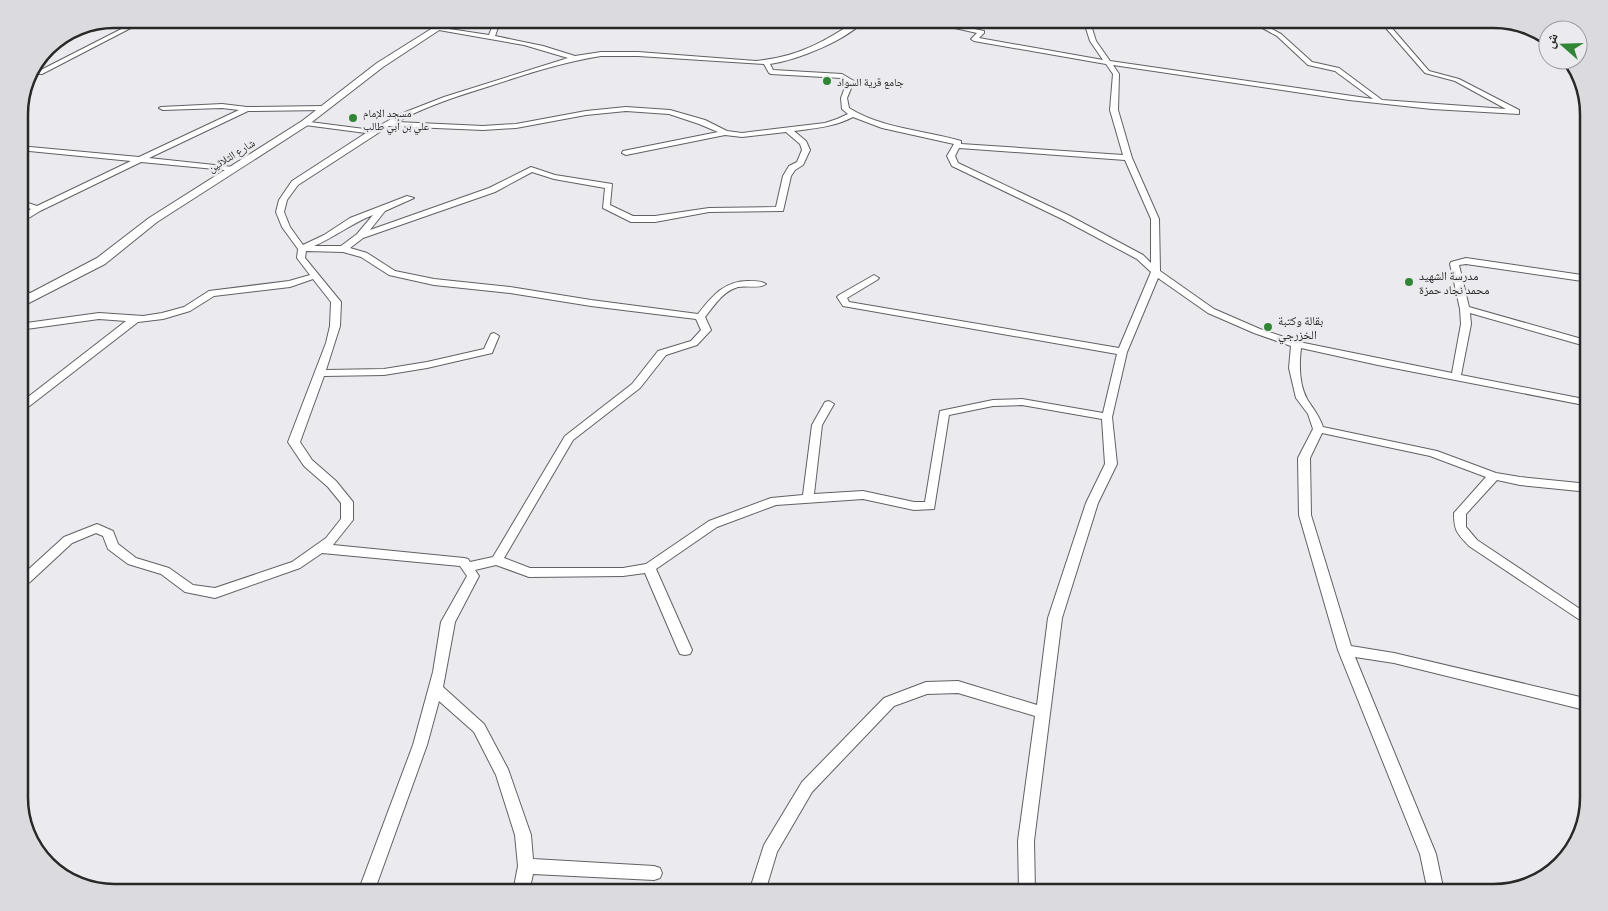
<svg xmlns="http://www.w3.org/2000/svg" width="1608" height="911" font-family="Manrope,'Noto Naskh Arabic',sans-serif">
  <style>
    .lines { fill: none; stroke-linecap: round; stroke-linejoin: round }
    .minor-casing { stroke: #616164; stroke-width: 2 }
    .tertiary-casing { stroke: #616164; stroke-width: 2 }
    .minor { fill: #fff; fill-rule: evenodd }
    .tertiary { fill: #fff; fill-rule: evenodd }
    .poi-dot { fill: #308635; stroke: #ebeaee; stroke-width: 2 }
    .labels { text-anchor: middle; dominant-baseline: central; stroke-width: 5; stroke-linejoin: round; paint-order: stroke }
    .far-poi-label { font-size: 11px; fill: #282829; stroke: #ebeaee; text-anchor: start }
    .far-street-label { font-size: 11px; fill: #282829; stroke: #ebeaee }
    .poi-label { font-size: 12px; fill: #282829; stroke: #ebeaee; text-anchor: start }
    .rim { fill: none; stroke: #282829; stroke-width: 2.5 }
  </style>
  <rect width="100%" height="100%" fill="#ebeaee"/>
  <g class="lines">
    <g class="minor-casing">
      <g id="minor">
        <path d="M 141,19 L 148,19 L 42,74 L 34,74 L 36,70 L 39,71 Z"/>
        <path d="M 495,19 L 501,19 L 495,36 L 543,46 L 575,56 L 601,52 L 638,52 L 756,61 C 798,57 824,42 859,19 L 866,19 C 847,40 798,60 770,64 L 773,70 L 842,74 L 854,81 L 847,98 L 849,108 C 883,129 924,130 961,141 L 961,144 L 1123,155 L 1110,110 L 1113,74 L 1106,64 L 974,41 L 971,39 L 977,33 L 915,19 L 926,19 L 984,31 L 984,33 L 979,38 L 1103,60 L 1090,41 L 1083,19 L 1089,19 L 1096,41 L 1110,61 L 1373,99 L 1335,71 L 1308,65 L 1277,36 L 1246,19 L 1253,19 L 1281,34 L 1312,62 L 1339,68 L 1382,100 L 1506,109 L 1455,81 L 1425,73 L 1378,19 L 1384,19 L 1429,71 L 1459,79 L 1519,110 L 1519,114 L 1432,109 L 1349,100 L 1113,65 L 1119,74 L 1118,110 L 1132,158 L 1159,219 L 1160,271 L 1214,309 L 1260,329 L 1299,342 L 1452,373 L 1461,324 L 1460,309 L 1450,264 L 1451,262 L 1466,258 L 1589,276 L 1589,282 L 1466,264 L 1459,265 L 1469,307 L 1589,341 L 1589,347 L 1470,313 L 1471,324 L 1461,375 L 1589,400 L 1589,406 L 1378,365 L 1301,348 C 1299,364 1299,384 1307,399 C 1313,409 1319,415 1323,427 L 1437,451 L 1496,473 L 1520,477 L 1589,484 L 1589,492 L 1520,485 L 1497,480 L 1466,514 L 1466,527 L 1477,540 L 1589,615 L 1589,626 L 1469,546 C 1457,533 1454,531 1454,513 L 1486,477 L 1430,456 L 1322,433 L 1310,458 L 1311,515 L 1351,646 L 1394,653 L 1589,699 L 1589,711 L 1394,663 L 1355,657 L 1436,854 L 1444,892 L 1428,892 L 1420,854 L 1338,650 L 1299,515 L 1298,458 L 1313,429 L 1308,414 L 1296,398 L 1289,368 L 1291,346 L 1254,333 L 1208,313 L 1158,278 L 1127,352 L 1112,417 L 1117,464 L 1098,503 L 1062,618 L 1034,841 L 1035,892 L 1019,892 L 1018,841 L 1035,716 L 958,693 L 927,694 L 894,706 L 812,792 L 777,852 L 765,892 L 749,892 L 764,845 L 802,782 L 884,698 L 926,682 L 958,681 L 1037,705 L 1048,618 L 1086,503 L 1105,464 L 1102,419 L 1022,405 L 993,406 L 949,415 L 934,509 L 914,510 L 863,499 L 776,505 L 717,527 L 656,569 L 692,650 L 690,654 L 685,655 L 680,654 L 678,650 L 645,573 L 623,576 L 529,577 L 496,565 L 475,570 L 479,576 L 455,622 L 443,687 L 484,724 L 508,769 L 531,835 L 533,859 L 654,866 L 660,868 L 662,873 L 660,878 L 654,880 L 533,874 L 529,892 L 513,892 L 518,866 L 515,835 L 496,775 L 474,732 L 439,701 L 427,745 L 374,892 L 358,892 L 413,745 L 433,672 L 441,622 L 467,576 L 460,566 L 322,553 L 300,568 L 215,598 L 185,592 L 161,574 L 128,564 L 108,549 L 103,536 L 96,533 L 72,543 L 30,582 L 19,589 L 19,578 L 64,537 L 97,524 L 113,531 L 118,544 L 136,558 L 169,568 L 193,585 L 215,588 L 292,562 L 326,538 L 341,519 L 341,503 L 328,487 L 304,466 L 288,442 L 326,343 L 330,326 L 331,302 L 313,279 L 290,287 L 214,296 L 190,311 L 163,319 L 138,322 L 23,411 L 19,412 L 19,404 L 126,321 L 99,319 L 19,330 L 19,324 L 99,313 L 143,316 L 162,313 L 184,307 L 209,291 L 289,281 L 310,275 L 297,258 L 298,249 L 282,227 L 276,212 L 279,200 L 292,181 L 366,133 L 305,125 L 302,125 L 302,121 L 372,130 L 398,115 L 444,97 L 568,58 L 524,45 L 433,29 L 436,27 L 489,35 ZM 601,56 L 638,56 L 764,64 L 769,73 L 771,74 L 841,78 L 847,82 L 841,98 L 842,109 L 848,114 L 837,119 L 825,123 L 742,133 L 727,131 L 705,120 L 670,110 L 626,107 L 586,111 L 516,124 L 483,126 L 397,122 C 426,106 458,96 490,86 C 526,74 563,62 601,56 ZM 626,111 L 669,114 L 699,124 L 718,132 L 623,151 L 622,153 L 626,155 L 725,135 L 742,137 L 786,132 L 800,144 L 802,150 L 797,162 L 789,166 L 783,176 L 776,207 L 709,208 L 655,216 L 633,216 L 610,205 L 612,184 L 555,175 L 531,167 L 489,188 L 370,230 L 385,211 L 414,198 L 407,196 L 350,218 L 324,235 L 303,245 L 290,227 L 284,212 L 287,200 L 298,185 L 389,126 L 483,130 L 516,128 L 586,115 ZM 853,117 L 882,128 L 954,144 L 947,156 L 952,166 L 1062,219 L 1137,259 L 1151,272 L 1119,348 L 849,302 L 847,298 L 877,280 L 879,278 L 874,275 L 839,295 L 837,297 L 843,306 L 1117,354 L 1103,413 L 1022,399 L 993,400 L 940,411 L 925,502 L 914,502 L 863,491 L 814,494 L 822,425 L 834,404 L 829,401 L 825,402 L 812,425 L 803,495 L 771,498 L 709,521 L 646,564 L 623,568 L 530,568 L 504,558 L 573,440 L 640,388 L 666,355 L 697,345 L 711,330 L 705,317 C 714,306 723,291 738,287 C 747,285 759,289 766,284 C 761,281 756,281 750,281 C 725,280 712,296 698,314 L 591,300 L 510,287 L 434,279 L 395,271 L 367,253 L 350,248 L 363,238 L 495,192 L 532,172 L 554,179 L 605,188 L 603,208 L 631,222 L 655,222 L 709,212 L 783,211 L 791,176 L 795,170 L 803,165 L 810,150 L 806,141 L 794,131 C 815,128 834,127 853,117 ZM 959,148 L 1125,160 L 1151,219 L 1151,263 L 1143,255 L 1068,215 L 958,163 L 955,156 ZM 373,215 L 357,234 L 341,246 L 314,246 C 335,237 352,223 373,215 ZM 306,251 L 343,252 L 361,257 L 389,275 L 434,285 L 510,293 L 591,306 L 696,319 L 701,330 L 691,341 L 658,351 L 632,384 L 565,436 L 493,557 L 470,562 L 468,559 L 464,558 L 333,545 L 353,520 L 353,502 L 336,481 L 312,460 L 300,442 L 324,376 L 384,375 L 427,368 L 492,353 L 499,336 L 494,333 L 491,334 L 484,349 L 427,362 L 384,369 L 326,370 L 340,326 L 341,302 L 305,258 Z"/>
        <path d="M 222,104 L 247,107 L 324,106 L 328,108 L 324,110 L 248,111 L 149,158 L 233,167 L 236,167 L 236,171 L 141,162 L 40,211 L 19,224 L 19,217 L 31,209 L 19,205 L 19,200 L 37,206 L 131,161 L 19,150 L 19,146 L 139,157 L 239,110 L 222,108 L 163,110 L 159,108 L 161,107 Z"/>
        <path d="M 19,283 L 22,284 L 32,296 L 32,300 L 26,300 L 19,292 Z"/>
      </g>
    </g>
    <g class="tertiary-casing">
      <path id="tertiary" d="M 447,19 L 456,19 L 383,67 L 308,125 L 157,222 L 105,264 L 19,308 L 19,299 L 97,258 L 149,218 L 302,121 L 377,63 Z"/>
    </g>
    <use href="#minor" class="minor"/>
    <use href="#tertiary" class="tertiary"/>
  </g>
  <g class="poi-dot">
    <circle cx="827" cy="81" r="5"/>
    <circle cx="353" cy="118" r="5"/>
    <circle cx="1409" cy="282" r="5"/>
    <circle cx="1268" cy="327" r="5"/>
  </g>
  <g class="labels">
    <g class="far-poi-label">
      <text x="837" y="81">جامع قرية السواد</text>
      <text x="363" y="112">مسجد الإمام<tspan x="363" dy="13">علي بن أبي طالب</tspan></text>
    </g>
    <g class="far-street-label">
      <text transform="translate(231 155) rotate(-32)">شارع الثلاثين</text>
    </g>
    <g class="poi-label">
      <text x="1419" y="275">مدرسة الشهيد<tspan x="1419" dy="14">محمد نجاد حمزة</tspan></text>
      <text x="1278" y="320">بقالة وكتبة<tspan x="1278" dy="14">الخزرجي</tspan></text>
    </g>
  </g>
  <path d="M0 0H1608V911H0ZM114 28H1494A86 86 0 0 1 1580 114V798A86 86 0 0 1 1494 884H114A86 86 0 0 1 28 798V114A86 86 0 0 1 114 28Z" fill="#dbdade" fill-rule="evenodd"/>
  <path class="rim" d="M114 28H1494A86 86 0 0 1 1580 114V798A86 86 0 0 1 1494 884H114A86 86 0 0 1 28 798V114A86 86 0 0 1 114 28Z"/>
  <g transform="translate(1563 45) rotate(290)"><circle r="24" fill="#ebeaee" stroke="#9d9c9f"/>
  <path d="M0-4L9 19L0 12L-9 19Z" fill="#308635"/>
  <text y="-8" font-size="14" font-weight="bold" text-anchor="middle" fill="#282829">ش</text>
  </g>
</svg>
